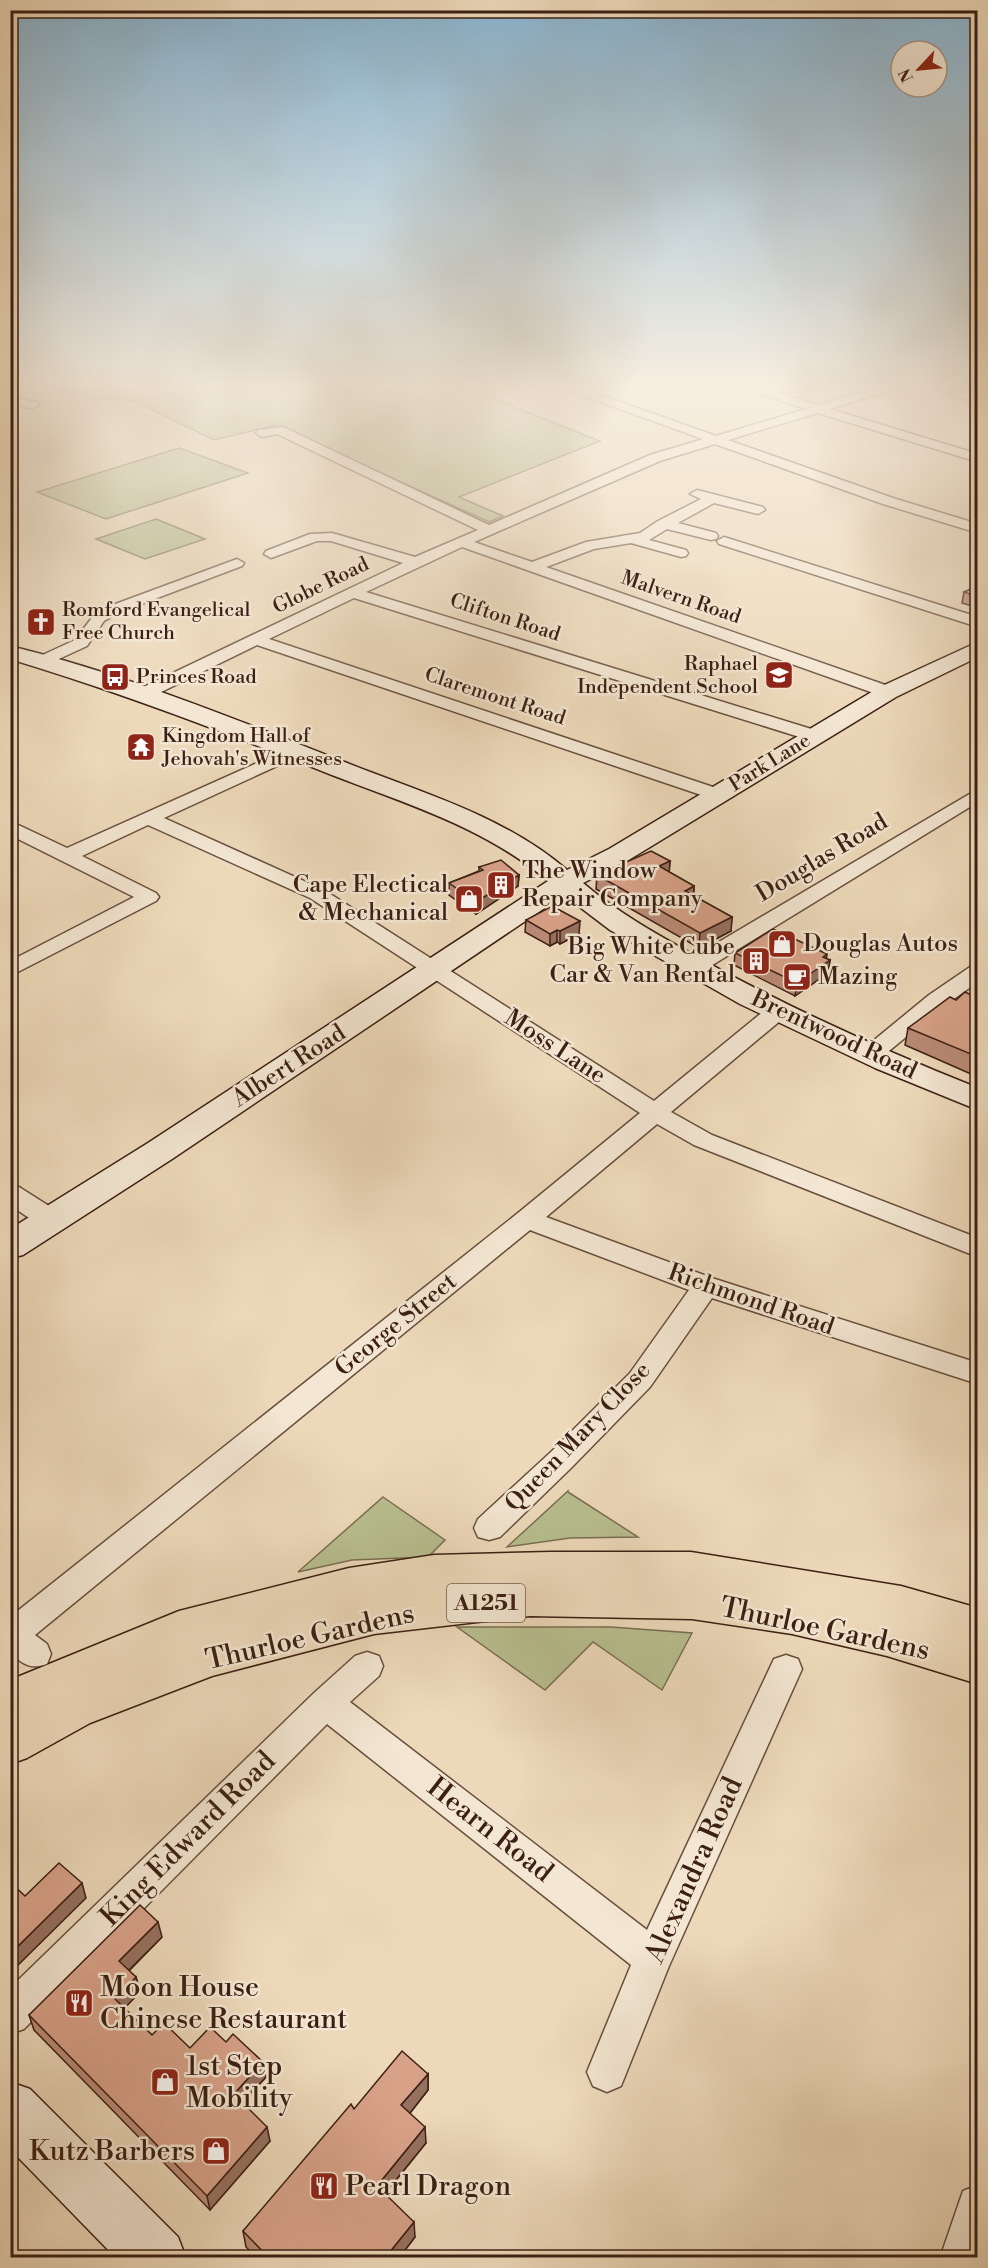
<svg xmlns="http://www.w3.org/2000/svg" width="988" height="2268" font-family="'Libre Bodoni',serif">
  <style>
    .green { fill: #b8bf90; stroke: #7a6f52; stroke-width: 1.5 }
    .lines { fill: none; stroke-linecap: round; stroke-linejoin: round }
    .street-casing { stroke: #684e3d; stroke-width: 3 }
    .secondary-casing { stroke: #3b1f13; stroke-width: 3 }
    .primary-casing { stroke: #3b1f13; stroke-width: 3 }
    .street { fill: #f3e6d2; fill-rule: evenodd }
    .secondary { fill: #f3e6d2; fill-rule: evenodd }
    .primary { fill: #edd9ba; fill-rule: evenodd }
    .wall { fill: #ba8b76; stroke: #3b1f13; stroke-width: 1.5 }
    .shaded-wall { fill: #977160; stroke: #3b1f13; stroke-width: 1.5 }
    .building { fill: #d8a289; stroke: #3b1f13; stroke-width: 1.5 }
    .labels { text-anchor: middle; dominant-baseline: central; stroke-width: 5; stroke-linejoin: round; paint-order: stroke }
    .far-street-label { font-size: 20px; fill: #3b1f13; stroke: #f3e6d2 }
    .far-poi-label { font-size: 20px; fill: #3b1f13; stroke: #f3e6d2; text-anchor: start }
    .shield { fill: #f3e6d2; stroke: #725b4c; stroke-width: 1.5 }
    .shield-label { font-size: 22px; font-weight: bold; fill: #3b1f13 }
    .street-label { font-size: 24px; fill: #3b1f13; stroke: #f3e6d2 }
    .poi-label { font-size: 24px; fill: #3b1f13; stroke: #f3e6d2; text-anchor: start }
    .near-street-label { font-size: 28px; fill: #3b1f13; stroke: #f3e6d2 }
    .near-poi-label { font-size: 28px; fill: #3b1f13; stroke: #f3e6d2; text-anchor: start }
  </style>
  <rect width="100%" height="100%" fill="#edd9ba"/>
  <filter id="stains"><feTurbulence type="fractalNoise" baseFrequency=".00333" numOctaves="4"/><feColorMatrix values="0 0 0 0 .2 0 0 0 0 .09 0 0 0 0 .02 0 0 0 .5 -.17"/></filter>
  <radialGradient id="worn" r=".72"><stop offset=".6" stop-color="#630" stop-opacity="0"/><stop offset="1" stop-color="#630" stop-opacity=".3"/></radialGradient>
  <g class="green">
    <path d="M 58,386 L 462,386 L 600,441 L 459,497 L 503,516 L 489,522 L 275,425 L 214,440 L 134,401 L 86,397 L 53,388 Z"/>
    <path d="M 179,448 L 248,473 L 106,519 L 37,492 Z"/>
    <path d="M 156,519 L 205,539 L 145,559 L 96,539 Z"/>
    <path d="M 568,1491 L 568,1492 L 638,1537 L 570,1538 L 507,1547 Z"/>
    <path d="M 383,1497 L 445,1540 L 428,1557 L 352,1560 L 298,1572 Z"/>
    <path d="M 457,1627 L 611,1627 L 692,1633 L 662,1690 L 593,1642 L 545,1690 Z"/>
  </g>
  <g class="lines">
    <g class="street-casing">
      <g id="street">
        <path d="M 560,386 L 575,386 L 716,436 L 806,409 L 743,388 L 742,386 L 757,386 L 818,405 L 882,386 L 898,386 L 897,388 L 830,409 L 978,454 L 978,462 L 818,413 L 728,440 L 893,498 L 978,524 L 978,533 L 883,504 L 715,444 L 660,461 L 474,542 L 532,562 L 586,542 L 640,533 L 658,521 L 701,499 L 690,494 L 697,490 L 763,507 L 765,510 L 758,514 L 714,503 L 678,523 L 716,533 L 718,536 L 716,539 L 711,540 L 667,529 L 649,540 L 686,550 L 688,553 L 686,556 L 681,557 L 631,543 L 594,549 L 546,567 L 894,688 L 896,692 L 894,696 L 882,696 L 462,547 L 366,592 L 821,732 L 824,736 L 821,740 L 809,740 L 354,598 L 269,639 L 725,791 L 728,795 L 725,799 L 713,799 L 257,645 L 147,699 L 135,699 L 133,695 L 135,691 L 403,563 L 331,541 L 317,541 L 271,558 L 264,554 L 266,551 L 310,534 L 332,533 L 415,557 L 478,530 L 277,434 L 262,437 L 256,433 L 258,430 L 283,427 L 489,525 L 650,455 L 703,439 L 561,388 Z"/>
        <path d="M 925,386 L 942,386 L 978,396 L 978,403 Z"/>
        <path d="M 10,397 L 37,402 L 39,405 L 33,409 L 10,404 Z"/>
        <path d="M 724,537 L 978,617 L 978,627 L 719,544 L 717,541 Z"/>
        <path d="M 237,559 L 244,563 L 242,566 L 120,612 L 104,621 L 87,646 L 48,664 L 42,666 L 34,661 L 36,658 L 75,640 L 94,615 L 110,606 Z"/>
        <path d="M 295,746 L 301,747 L 304,751 L 301,755 L 164,818 L 324,890 L 654,1101 L 770,1006 L 778,1004 L 786,1006 L 789,1011 L 786,1016 L 671,1112 L 712,1135 L 978,1238 L 978,1257 L 694,1145 L 657,1124 L 546,1217 L 715,1279 L 978,1363 L 978,1384 L 712,1298 L 650,1387 L 572,1467 L 500,1537 L 489,1540 L 478,1537 L 474,1528 L 478,1519 L 552,1451 L 630,1373 L 689,1290 L 530,1230 L 35,1635 L 47,1644 L 51,1654 L 47,1664 C 31,1670 23,1664 10,1653 L 10,1617 L 518,1213 L 640,1113 L 310,898 L 148,825 L 82,856 L 156,893 L 159,897 L 156,901 L 10,976 L 10,961 L 134,897 L 10,835 L 10,821 L 67,848 Z"/>
        <path d="M 978,789 L 978,802 L 701,972 L 693,973 L 685,972 L 682,967 L 685,962 Z"/>
        <path d="M 978,966 L 978,982 L 945,1005 L 878,1060 L 870,1062 L 862,1060 L 859,1055 L 862,1050 L 929,995 L 970,967 Z"/>
        <path d="M 10,1185 L 19,1187 L 60,1213 L 64,1219 L 60,1225 C 41,1230 26,1215 10,1205 Z"/>
        <path d="M 367,1652 L 379,1656 L 383,1666 L 379,1676 L 350,1702 L 647,1930 L 774,1659 L 786,1655 L 798,1659 L 802,1669 L 669,1966 L 621,2086 L 607,2092 L 593,2086 L 587,2072 L 631,1965 L 327,1724 L 24,2029 L 10,2034 L 10,1988 L 314,1693 L 355,1656 Z"/>
        <path d="M 978,2185 L 978,2258 L 940,2258 L 963,2191 Z"/>
      </g>
    </g>
    <g class="secondary-casing">
      <g id="secondary">
        <path d="M 978,642 L 978,657 L 896,697 L 627,861 L 583,883 C 619,914 660,936 701,959 C 790,1009 883,1050 978,1088 L 978,1110 L 875,1068 L 740,1004 L 610,930 L 564,895 L 172,1159 L 23,1255 L 10,1258 L 10,1229 L 148,1143 L 548,881 C 486,828 407,804 332,775 C 226,733 120,692 10,659 L 10,646 C 125,674 237,720 347,763 C 423,793 504,816 567,870 L 609,849 L 880,687 Z"/>
        <path d="M 10,2082 L 30,2089 L 178,2237 L 186,2258 L 116,2258 L 10,2149 Z"/>
      </g>
    </g>
    <g class="primary-casing">
      <path id="primary" d="M 551,1552 L 691,1552 L 901,1586 L 978,1608 L 978,1684 L 887,1656 L 792,1634 L 692,1619 L 530,1616 L 374,1634 L 212,1676 L 90,1723 L 27,1758 L 10,1764 L 10,1680 L 179,1611 L 349,1568 L 434,1555 Z"/>
    </g>
    <use href="#street" class="street"/>
    <use href="#secondary" class="secondary"/>
    <use href="#primary" class="primary"/>
  </g>
  <g class="wall">
    <path d="M 978,586 L 978,614 L 974,613 L 975,607 L 962,603 L 964,592 Z"/>
    <path d="M 670,861 L 669,872 L 694,886 L 694,896 L 732,917 L 731,931 L 699,948 L 596,889 L 597,875 Z"/>
    <path d="M 479,867 L 519,875 L 518,886 L 476,914 L 449,895 L 449,883 L 479,871 Z"/>
    <path d="M 526,920 L 579,934 L 560,944 L 557,942 L 550,946 L 525,932 Z"/>
    <path d="M 735,953 L 826,959 L 830,960 L 828,973 L 795,996 L 734,965 Z"/>
    <path d="M 978,998 L 978,1077 L 905,1045 L 908,1028 L 956,1000 Z"/>
    <path d="M 162,1937 L 129,1971 L 136,1977 L 140,1992 L 124,2008 L 152,2035 L 190,2048 L 226,2042 L 266,2077 L 243,2102 L 270,2141 L 210,2210 L 34,2030 L 29,2015 Z"/>
    <path d="M 428,2074 L 428,2090 L 410,2113 L 426,2143 L 385,2194 L 415,2237 L 399,2258 L 257,2258 L 246,2247 L 243,2231 Z"/>
  </g>
  <g class="shaded-wall">
    <path d="M 670,861 L 669,875 L 659,866 Z"/>
    <path d="M 519,875 L 518,886 L 476,914 L 476,902 Z"/>
    <path d="M 694,886 L 693,900 L 685,891 Z"/>
    <path d="M 732,917 L 731,931 L 699,948 L 700,933 Z"/>
    <path d="M 580,921 L 579,934 L 560,944 L 560,931 Z"/>
    <path d="M 557,930 L 557,942 L 550,946 L 550,934 Z"/>
    <path d="M 827,954 L 826,963 L 830,960 L 828,973 L 795,996 L 797,983 L 823,957 Z"/>
    <path d="M 82,1883 L 86,1898 L 10,1973 L 10,1954 Z"/>
    <path d="M 158,1922 L 162,1937 L 123,1976 L 119,1961 Z"/>
    <path d="M 136,1977 L 140,1992 L 119,2014 L 115,1999 Z"/>
    <path d="M 263,2062 L 266,2077 L 237,2108 L 234,2094 Z"/>
    <path d="M 428,2074 L 428,2090 L 403,2122 L 401,2105 Z"/>
    <path d="M 267,2127 L 270,2141 L 210,2210 L 207,2196 Z"/>
    <path d="M 425,2127 L 426,2143 L 378,2202 L 377,2186 Z"/>
    <path d="M 414,2222 L 415,2237 L 399,2258 L 390,2258 L 389,2253 Z"/>
  </g>
  <g class="building">
    <path d="M 978,586 L 978,597 L 964,592 Z"/>
    <path d="M 651,851 L 670,861 L 659,866 L 694,886 L 685,891 L 732,917 L 700,933 L 597,875 Z"/>
    <path d="M 501,860 L 519,875 L 476,902 L 449,883 L 483,870 L 479,867 Z"/>
    <path d="M 552,906 L 580,921 L 560,931 L 557,930 L 550,934 L 526,920 Z"/>
    <path d="M 773,929 L 827,954 L 823,957 L 830,960 L 797,983 L 735,953 Z"/>
    <path d="M 965,992 L 978,998 L 978,1057 L 908,1028 L 950,997 L 956,1000 Z"/>
    <path d="M 59,1863 L 82,1883 L 10,1954 L 10,1882 L 25,1896 Z"/>
    <path d="M 140,1905 L 158,1922 L 119,1961 L 136,1977 L 115,1999 L 152,2035 L 164,2023 L 190,2048 L 210,2027 L 226,2042 L 233,2034 L 263,2062 L 234,2094 L 267,2127 L 207,2196 L 29,2015 Z"/>
    <path d="M 402,2051 L 428,2074 L 401,2105 L 425,2127 L 377,2186 L 414,2222 L 389,2253 L 394,2258 L 269,2258 L 243,2231 L 351,2104 L 354,2109 Z"/>
  </g>
  <linearGradient id="sky" x2="0" y2="1"><stop stop-color="#89b6d4"/><stop offset="0.55" stop-color="#f7eee0"/><stop offset="1" stop-color="#f7eee0" stop-opacity="0"/></linearGradient>
  <rect width="988" height="703" fill="url(#sky)"/>
  <defs>
    <g id="church-square" transform="scale(1.5)"><rect x="-9" y="-9" width="18" height="18" rx="4" fill="#8f2418" stroke="#f3e6d2"/><path d="M-1.2-6h2.4v3.5h3.3v2.4h-3.3V6h-2.4V-.1h-3.3v-2.4h3.3Z" fill="#fff"/></g>
    <g id="school-square" transform="scale(1.5)"><rect x="-9" y="-9" width="18" height="18" rx="4" fill="#8f2418" stroke="#f3e6d2"/><path d="M0-5L7-2L0 1L-7-2ZM-4 1L0 2.5L4 1V4Q0 6-4 4Z" fill="#fff"/></g>
    <g id="bus-square" transform="scale(1.5)"><rect x="-9" y="-9" width="18" height="18" rx="4" fill="#8f2418" stroke="#f3e6d2"/><path d="M-5-6H5V4H4V6H2V4H-2V6H-4V4H-5ZM-3.5-4V0h7V-4ZM-3.5 1.2v1.5H-2V1.2ZM2 1.2v1.5H3.5V1.2Z" fill="#fff"/></g>
    <g id="temple-square" transform="scale(1.5)"><rect x="-9" y="-9" width="18" height="18" rx="4" fill="#8f2418" stroke="#f3e6d2"/><path d="M0-6L5-2H3V0L6.5 2.5H4V6H1.5V3h-3V6H-4V2.5H-6.5L-3 0V-2H-5Z" fill="#fff"/></g>
    <g id="building-square" transform="scale(1.5)"><rect x="-9" y="-9" width="18" height="18" rx="4" fill="#8f2418" stroke="#f3e6d2"/><path d="M-4-6H4V6H1V3H-1V6H-4ZM-2.5-4.3h1.7v1.8h-1.7ZM.8-4.3h1.7v1.8H.8ZM-2.5-1h1.7V.8h-1.7ZM.8-1h1.7V.8H.8Z" fill="#fff"/></g>
    <g id="shop-square" transform="scale(1.5)"><rect x="-9" y="-9" width="18" height="18" rx="4" fill="#8f2418" stroke="#f3e6d2"/><path d="M-5-2.5h2.3a2.7 3.5 0 0 1 5.4 0H5L5.5 6h-11ZM-1.5-2.5h3a1.5 2.3 0 0 0-3 0Z" fill="#fff"/></g>
    <g id="cafe-square" transform="scale(1.5)"><rect x="-9" y="-9" width="18" height="18" rx="4" fill="#8f2418" stroke="#f3e6d2"/><path d="M-5.5-4.5H6V0H3Q3 3.5 0 3.5H-2.5Q-5.5 3.5-5.5 0ZM3-3.2v2h1.7v-2ZM-6 4.5H4V6H-6Z" fill="#fff"/></g>
    <g id="restaurant-square" transform="scale(1.5)"><rect x="-9" y="-9" width="18" height="18" rx="4" fill="#8f2418" stroke="#f3e6d2"/><path d="M-5-6h1v4h1v-4h1v4h1v-4h1v5L-1.5 .5V6h-2V.5L-5-1ZM5-6V6H3V1.5H1.5Q1.5-4 5-6Z" fill="#fff"/></g>
  </defs>
  <g fill-rule="evenodd">
    <use href="#church-square" x="41" y="622"/>
    <use href="#school-square" x="779" y="675"/>
    <use href="#bus-square" x="115" y="677"/>
    <use href="#temple-square" x="141" y="747"/>
    <use href="#building-square" x="501" y="885"/>
    <use href="#shop-square" x="469" y="899"/>
    <use href="#shop-square" x="782" y="944"/>
    <use href="#building-square" x="756" y="961"/>
    <use href="#cafe-square" x="797" y="977"/>
    <use href="#restaurant-square" x="79" y="2003"/>
    <use href="#shop-square" x="165" y="2082"/>
    <use href="#shop-square" x="216" y="2151"/>
    <use href="#restaurant-square" x="324" y="2186"/>
  </g>
  <g class="labels">
    <g class="far-street-label">
      <text transform="translate(321 586) rotate(-26)">Globe Road</text>
      <text transform="translate(681 598) rotate(19)">Malvern Road</text>
      <text transform="translate(505 618) rotate(18)">Clifton Road</text>
      <text transform="translate(495 697) rotate(18)">Claremont Road</text>
      <text transform="translate(770 763) rotate(-32)">Park Lane</text>
    </g>
    <g class="far-poi-label">
      <text x="62" y="610">Romford Evangelical<tspan x="62" dy="23">Free Church</tspan></text>
      <text x="758" y="664" text-anchor="end">Raphael<tspan x="758" dy="23">Independent School</tspan></text>
      <text x="136" y="677">Princes Road</text>
      <text x="162" y="736">Kingdom Hall of<tspan x="162" dy="23">Jehovah's Witnesses</tspan></text>
    </g>
    <rect class="shield" x="447" y="1584" width="78" height="38" rx="4.5"/>
    <g class="shield-label">
      <text x="486" y="1603">A1251</text>
    </g>
    <g class="street-label">
      <text transform="translate(822 858) rotate(-31)">Douglas Road</text>
      <text transform="translate(834 1035) rotate(25)">Brentwood Road</text>
      <text transform="translate(555 1047) rotate(33)">Moss Lane</text>
      <text transform="translate(289 1066) rotate(-33)">Albert Road</text>
      <text transform="translate(751 1300) rotate(19)">Richmond Road</text>
      <text transform="translate(396 1325) rotate(-39)">George Street</text>
      <text transform="translate(578 1437) rotate(-46)">Queen Mary Close</text>
    </g>
    <g class="poi-label">
      <text x="522" y="871">The Window<tspan x="522" dy="28">Repair Company</tspan></text>
      <text x="448" y="885" text-anchor="end">Cape Electical<tspan x="448" dy="28">&amp; Mechanical</tspan></text>
      <text x="803" y="944">Douglas Autos</text>
      <text x="735" y="947" text-anchor="end">Big White Cube<tspan x="735" dy="28">Car &amp; Van Rental</tspan></text>
      <text x="818" y="977">Mazing</text>
    </g>
    <g class="near-street-label">
      <text transform="translate(825 1629) rotate(12)">Thurloe Gardens</text>
      <text transform="translate(310 1637) rotate(-13)">Thurloe Gardens</text>
      <text transform="translate(490 1830) rotate(38)">Hearn Road</text>
      <text transform="translate(188 1839) rotate(-45)">King Edward Road</text>
      <text transform="translate(694 1870) rotate(-66)">Alexandra Road</text>
    </g>
    <g class="near-poi-label">
      <text x="100" y="1987">Moon House<tspan x="100" dy="32">Chinese Restaurant</tspan></text>
      <text x="186" y="2066">1st Step<tspan x="186" dy="32">Mobility</tspan></text>
      <text x="195" y="2151" text-anchor="end">Kutz Barbers</text>
      <text x="345" y="2186">Pearl Dragon</text>
    </g>
  </g>
  <rect width="988" height="2268" fill="none" stroke="#edd9ba" stroke-width="36"/>
  <rect x="12" y="12" width="964" height="2244" fill="none" stroke="#3b1f13" stroke-width="3"/>
  <rect x="18" y="18" width="952" height="2232" fill="none" stroke="#3b1f13" stroke-width="1.5"/>
  <g transform="translate(919 69) rotate(244)"><circle r="28" fill="#f3e6d2" stroke="#a99686" stroke-width="1.5"/>
  <path d="M0-4.5L10 22L0 15L-10 22Z" fill="#8f2418"/>
  <text y="-9" font-size="16" font-weight="bold" text-anchor="middle" fill="#3b1f13">N</text>
  </g>
  <rect width="100%" height="100%" filter="url(#stains)"/>
  <rect width="100%" height="100%" fill="url(#worn)"/>
</svg>
